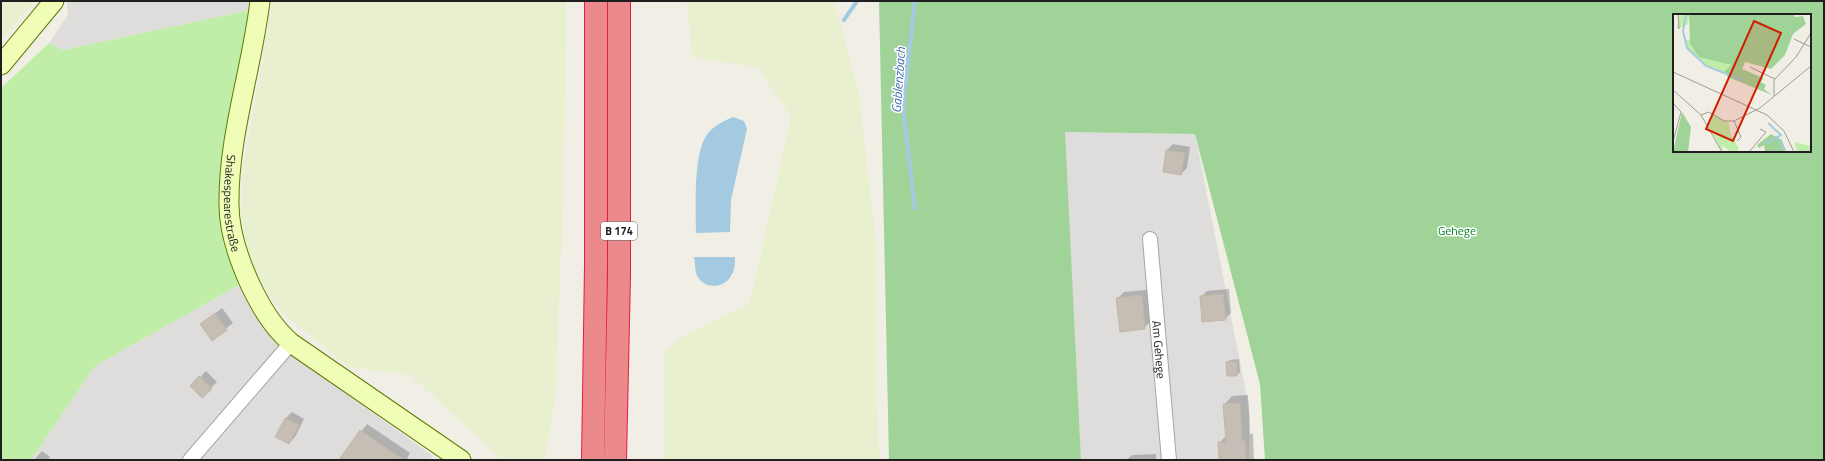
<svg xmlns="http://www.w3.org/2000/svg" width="1825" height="461" font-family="'Titillium Web',sans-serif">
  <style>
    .residential { fill: #dedddc }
    .farmland { fill: #e9f0d0 }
    .grass { fill: #c0eea8 }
    .forest { fill: #a0d397; fill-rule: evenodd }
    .water { fill: #a3cae1 }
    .shadow { fill: #0003 }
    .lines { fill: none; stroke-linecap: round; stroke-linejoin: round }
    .stream { stroke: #a3cae1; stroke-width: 4 }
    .building { fill: #c6beb4; stroke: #c3b8a7 }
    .street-casing { stroke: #a6a6a6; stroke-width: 16 }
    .secondary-casing { stroke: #5c7d00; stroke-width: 21 }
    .highway-casing { stroke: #e61b42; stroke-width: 24 }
    .street { stroke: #fff; stroke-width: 14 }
    .secondary { stroke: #effdb7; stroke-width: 19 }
    .highway { stroke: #ec898c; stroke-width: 22 }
    .labels { text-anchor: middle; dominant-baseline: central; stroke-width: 3; stroke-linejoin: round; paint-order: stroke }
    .shield { fill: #fff; stroke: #626262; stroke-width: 1 }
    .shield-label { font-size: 11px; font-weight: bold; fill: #1f1f1f }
    .street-label { font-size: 12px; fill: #1f1f1f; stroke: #fff }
    .park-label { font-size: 12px; fill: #058623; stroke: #fff }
    .water-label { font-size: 13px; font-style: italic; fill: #456cb6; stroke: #fff }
    .inset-river { fill: none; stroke: #a3cae1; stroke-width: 2 }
    .inset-road { fill: none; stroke: #9d9c96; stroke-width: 1 }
    .view { fill: #cf1f00; fill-opacity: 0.15; stroke: #cf1f00; stroke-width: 2 }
    .inset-edge { fill: none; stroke: #1f1f1f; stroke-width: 2 }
  </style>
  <rect width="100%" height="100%" fill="#f1efe5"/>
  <g class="residential">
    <path d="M 67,1 L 251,1 L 250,10 L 63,50 L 49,43 L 68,15 Z"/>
    <path d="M 1064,132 L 1195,134 L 1250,412 L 1249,460 L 1081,460 Z"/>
    <path d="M 239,285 L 255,316 L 283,348 L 433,456 L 429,460 L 31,460 L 95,366 Z"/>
  </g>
  <g class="farmland">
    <path d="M 1,1 L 34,1 L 1,42 Z"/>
    <path d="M 271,1 L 566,1 L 564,184 L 555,401 L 545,457 L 539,460 L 502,460 L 410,375 L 347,367 L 283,313 L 253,272 L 240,225 L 243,168 L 271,11 Z"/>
    <path d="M 687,1 L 834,1 L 859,93 L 876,244 L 876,394 L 880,460 L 664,460 L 664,352 L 683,336 L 750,303 L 791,117 L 757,67 L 692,57 Z"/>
  </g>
  <path class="grass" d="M 250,10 L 222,179 L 223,242 L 239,285 L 95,366 L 31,460 L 1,460 L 1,88 L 49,43 L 63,50 Z"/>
  <path class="forest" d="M 879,1 L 1824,1 L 1824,460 L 1265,460 L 1260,384 L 1195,134 L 1065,132 L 1081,460 L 889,460 ZM 1674,15 L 1810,15 L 1810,151 L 1674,151 Z"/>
  <g class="water">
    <path d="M 733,117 L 744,121 L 747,129 L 731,200 L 730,232 L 696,233 C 696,208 693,157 706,136 C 712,126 724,121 733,117 Z"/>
    <path d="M 694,257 L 735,257 C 735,264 735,270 731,276 C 723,290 701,289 696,273 C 695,269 695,262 694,257 Z"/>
  </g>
  <g class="shadow">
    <path d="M 1173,144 L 1190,147 L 1187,168 L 1181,174 L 1167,150 Z"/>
    <path d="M 1229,289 L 1231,313 L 1225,319 L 1201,297 L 1207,291 Z"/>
    <path d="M 1147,290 L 1150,322 L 1144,328 L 1118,298 L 1124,292 Z"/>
    <path d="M 222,308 L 233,323 L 213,339 L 202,324 Z"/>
    <path d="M 1239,359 L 1240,372 L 1237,375 L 1228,375 L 1227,362 L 1230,360 Z"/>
    <path d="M 206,371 L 217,382 L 202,397 L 192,386 Z"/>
    <path d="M 1248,395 L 1250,434 L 1253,434 L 1254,460 L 1220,460 L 1219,443 L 1226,436 L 1224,405 L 1232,396 Z"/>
    <path d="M 292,412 L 304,419 L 295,437 L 289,443 L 276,436 L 286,418 Z"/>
    <path d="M 367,424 L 410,453 L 407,458 L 411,460 L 346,460 L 342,457 Z"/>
    <path d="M 42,451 L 50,457 L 48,460 L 34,460 Z"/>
    <path d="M 1156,454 L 1156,460 L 1126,460 L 1132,455 Z"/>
  </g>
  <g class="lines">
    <g class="stream">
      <path d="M 915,1 L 903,108 L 915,209"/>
      <path d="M 844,20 L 857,1"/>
    </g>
  </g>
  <g class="building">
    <path d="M 1166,150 L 1185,153 L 1181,175 L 1163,172 Z"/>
    <path d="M 1223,294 L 1226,320 L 1202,322 L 1200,296 Z"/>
    <path d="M 1142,295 L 1145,329 L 1120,332 L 1116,298 Z"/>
    <path d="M 215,313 L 227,330 L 212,341 L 200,324 Z"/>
    <path d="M 1237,361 L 1237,376 L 1227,376 L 1226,362 Z"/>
    <path d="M 199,376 L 212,389 L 202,398 L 190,386 Z"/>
    <path d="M 1240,403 L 1242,441 L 1245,441 L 1246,460 L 1219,460 L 1218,442 L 1226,442 L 1223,404 Z"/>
    <path d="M 285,418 L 299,425 L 289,444 L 275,437 Z"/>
    <path d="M 360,430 L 404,460 L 339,460 Z"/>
  </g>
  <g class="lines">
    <g class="street-casing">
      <g id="street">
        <path id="s1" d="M 1150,239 L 1169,460"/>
        <path d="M 190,460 L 291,343"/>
      </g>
    </g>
    <g class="secondary-casing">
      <g id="secondary">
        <path id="s2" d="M 260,1 C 252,69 228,136 229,205 C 229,232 239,260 250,284 C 261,307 272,326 291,343 L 461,460"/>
        <path d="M 1,65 L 54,1"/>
      </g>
    </g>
    <g class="highway-casing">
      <g id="highway">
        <path d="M 593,460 L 596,266 L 596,1"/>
        <path d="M 615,460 L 619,275 L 619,1"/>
      </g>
    </g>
    <use href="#street" class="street"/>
    <use href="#secondary" class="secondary"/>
    <use href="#highway" class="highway"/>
  </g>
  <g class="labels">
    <rect class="shield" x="601" y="222" width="36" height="18" rx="3"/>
    <g class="shield-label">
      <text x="619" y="231">B 174</text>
    </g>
    <g class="street-label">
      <text stroke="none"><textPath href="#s2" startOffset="205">Shakespearestraße</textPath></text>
      <text stroke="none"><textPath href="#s1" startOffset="111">Am Gehege</textPath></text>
    </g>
    <g class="park-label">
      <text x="1457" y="230">Gehege</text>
    </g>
    <g class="water-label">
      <text transform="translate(898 80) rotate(-86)">Gablenzbach</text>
    </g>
  </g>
  <g transform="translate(1673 14)">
    <rect width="138" height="138" fill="#f1efe5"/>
    <path d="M 16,0 L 15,10 L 4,15 L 6,2 ZM 16,25 L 19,34 L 58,52 L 51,58 L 33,52 L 15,34 L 13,27 ZM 40,101 L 56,109 L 57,119 L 66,135 L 63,138 L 58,138 L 50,132 L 49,137 L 36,113 ZM 121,128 L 138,132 L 138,138 L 124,138 Z" fill="#c0eea8"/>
    <path d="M 16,0 L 120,0 L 122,3 L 130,2 L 133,10 L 120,20 L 112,41 L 98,55 L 72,48 L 69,55 L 90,64 L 88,68 L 93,71 L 91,75 L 99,81 L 55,63 L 51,58 L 58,51 L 26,43 L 17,30 ZM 9,98 L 18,113 L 15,138 L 0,138 ZM 98,120 L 109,126 L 113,138 L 92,138 L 91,131 L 86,134 L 84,131 Z" fill="#a0d397"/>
    <path class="inset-river" d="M 13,0 L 10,17 L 14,34 L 33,52 L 69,66M 106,125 L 112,136M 92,130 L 108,121 L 95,109"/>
    <path class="inset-road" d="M 5,0 L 6,15M 121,25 L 138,33M 77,53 L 102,65M 0,58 L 94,101 L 111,117 L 121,138M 0,76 L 28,101 L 49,138M 101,82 L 101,66 L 123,43 L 138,19M 0,89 L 8,98 L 0,128M 28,101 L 36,98 L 51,107 L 61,107 L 87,94 L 138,52M 61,107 L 68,123 L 64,127M 76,138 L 93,118 L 87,115"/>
    <path class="view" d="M 81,7 L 108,19 L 60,127 L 33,115 Z"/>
    <rect width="138" height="138" class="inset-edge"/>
  </g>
  <rect width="1825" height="461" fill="none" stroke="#1f1f1f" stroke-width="4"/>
</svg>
